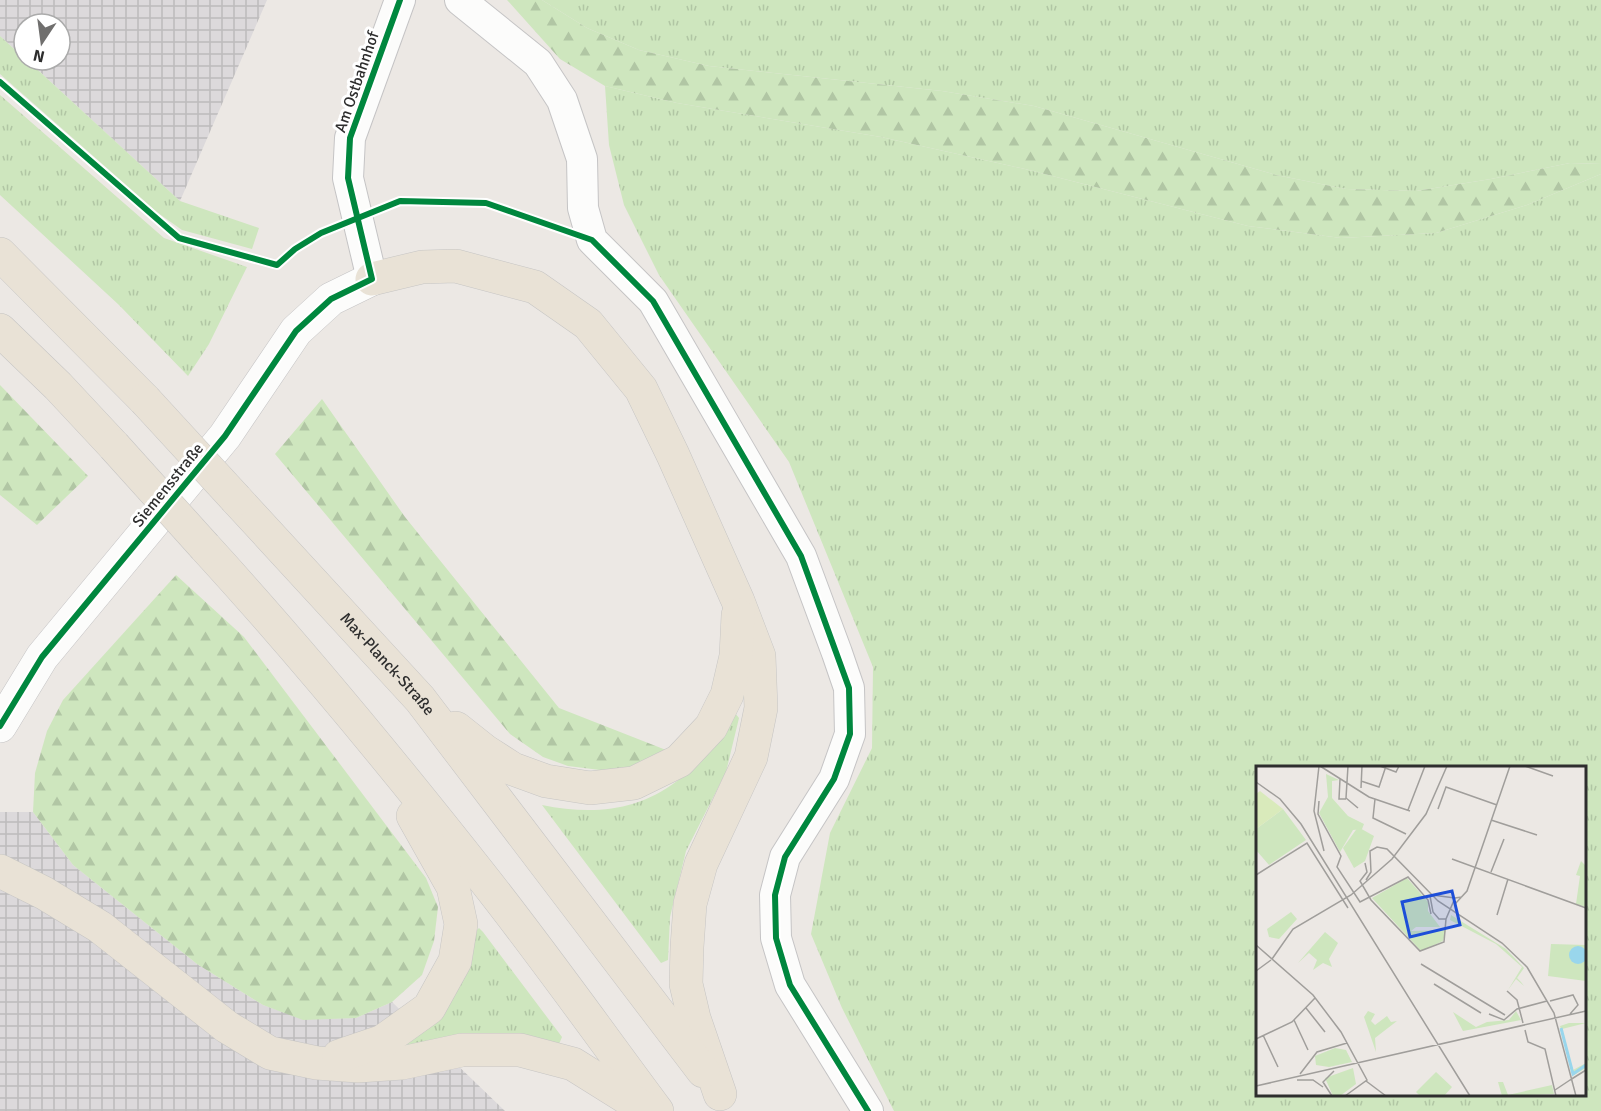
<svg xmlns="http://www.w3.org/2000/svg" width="1601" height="1111" font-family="Signika,sans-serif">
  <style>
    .industrial { fill: url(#industrial-grid) }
    .grass { fill: url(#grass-tufts); fill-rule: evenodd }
    .forest { fill: url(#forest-firs) }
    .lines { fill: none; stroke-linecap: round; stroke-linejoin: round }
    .minor-casing { stroke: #c5c4c5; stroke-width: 32 }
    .tertiary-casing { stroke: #c5c4c5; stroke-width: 34 }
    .trunk-casing { stroke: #c6c5c4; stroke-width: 34 }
    .minor { stroke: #fcfcfb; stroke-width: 30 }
    .tertiary { stroke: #fcfcfb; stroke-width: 33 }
    .trunk { stroke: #e9e2d6; stroke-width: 33 }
    .trunk-bridge-casing { stroke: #c6c5c4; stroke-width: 34; stroke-linecap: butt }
    .trunk-bridge { stroke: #e9e2d6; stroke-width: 33 }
    .cycleway-casing { stroke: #fff; stroke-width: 10 }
    .cycleway { stroke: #00873e; stroke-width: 6 }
    .labels { text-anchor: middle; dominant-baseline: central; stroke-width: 6; stroke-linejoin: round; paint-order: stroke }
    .street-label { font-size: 16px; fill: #2e2e2e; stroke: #fff }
    .inset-river { fill: none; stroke: #99d6ec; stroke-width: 3 }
    .inset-road { fill: none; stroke: #a09e9b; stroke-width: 1.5 }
    .view { fill: #1d4ed8; fill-opacity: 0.15; stroke: #1d4ed8; stroke-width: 3 }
    .inset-edge { fill: none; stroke: #2e2e2e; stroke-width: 3 }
  </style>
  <defs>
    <pattern id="industrial-grid" width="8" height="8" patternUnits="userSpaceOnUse" patternTransform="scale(1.5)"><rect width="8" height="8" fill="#dcd9db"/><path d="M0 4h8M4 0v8" fill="none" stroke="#bdbbbc"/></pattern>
    <pattern id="grass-tufts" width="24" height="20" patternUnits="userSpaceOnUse" patternTransform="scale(1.5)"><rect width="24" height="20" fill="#cee6be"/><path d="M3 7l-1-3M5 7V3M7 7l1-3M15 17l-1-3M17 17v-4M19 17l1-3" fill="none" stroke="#b1c6a4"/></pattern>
    <pattern id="forest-firs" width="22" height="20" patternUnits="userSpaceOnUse" patternTransform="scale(1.5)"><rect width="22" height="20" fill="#cee6be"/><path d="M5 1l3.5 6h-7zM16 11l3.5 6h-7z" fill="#b1c6a4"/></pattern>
  </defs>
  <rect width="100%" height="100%" fill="#ece8e4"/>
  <g class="industrial">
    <path d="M 0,0 L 267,0 L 180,201 L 27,60 L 60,60 L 60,24 L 24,24 L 24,58 L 0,36 Z"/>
    <path d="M 0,812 L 33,812 L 73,865 L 197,964 L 263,1005 L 303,1019 L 356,1018 L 392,1002 L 505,1111 L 0,1111 Z"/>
  </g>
  <g class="grass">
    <path d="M 542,0 L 1601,0 L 1601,164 L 1570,163 L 1491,179 L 1416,191 L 1346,189 L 1276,175 L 1034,106 L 942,91 L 709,66 L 639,50 L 587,28 Z"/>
    <path d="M 0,36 L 24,58 L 24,60 L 27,60 L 180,201 L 259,228 L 252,249 L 182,230 L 158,213 L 0,74 Z"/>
    <path d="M 605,86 L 677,103 L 881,137 L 1025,169 L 1248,226 L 1341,238 L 1436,233 L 1527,205 L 1601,174 L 1601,1111 L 894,1111 L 842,1008 L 811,934 L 830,833 L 872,748 L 873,667 L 789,462 L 659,275 L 624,205 L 609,145 ZM 1258,768 L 1584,768 L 1584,1094 L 1258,1094 Z"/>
    <path d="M 0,95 L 164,238 L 247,267 L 209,344 L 188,376 L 119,305 L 0,195 Z"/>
    <path d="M 731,708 L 739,718 L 726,772 L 686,851 L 670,917 L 668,960 L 661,963 L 542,805 C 591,815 636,812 677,781 C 683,776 690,772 695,766 C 708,752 720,725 731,708 Z"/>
    <path d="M 479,928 L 483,932 L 562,1037 L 559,1044 L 514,1033 L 481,1033 L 411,1049 L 402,1039 L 468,938 Z"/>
  </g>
  <g class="forest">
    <path d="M 507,0 L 542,0 L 587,28 L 639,50 L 709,66 L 942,91 L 1034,106 L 1276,175 L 1346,189 L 1416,191 L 1491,179 L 1570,163 L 1601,164 L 1601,174 L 1527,205 L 1436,233 L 1341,238 L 1248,226 L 1025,169 L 881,137 L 677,103 L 605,86 L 560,59 Z"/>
    <path d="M 0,385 L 88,476 L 37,525 L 0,495 Z"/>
    <path d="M 322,399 L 405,517 L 559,708 L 666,750 L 634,769 L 600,770 L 568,766 L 543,757 L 510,734 L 275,454 Z"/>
    <path d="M 176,575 L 244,637 L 426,878 L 438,907 L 434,941 L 422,975 L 392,1002 L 356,1018 L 303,1020 L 263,1005 L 197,964 L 73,865 L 33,812 L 35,773 L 47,731 L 63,700 Z"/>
  </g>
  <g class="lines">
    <g class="minor-casing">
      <g id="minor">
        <path d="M 460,0 L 538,63 L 562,100 L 582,159 L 583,208 L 592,240 L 653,301 L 801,556 L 837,653 L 849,688 L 850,734 L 834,779 L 785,857 L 775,895 L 776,938 L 790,985 L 868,1111"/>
        <path d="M 372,279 L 348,178 L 350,138 L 400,0"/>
      </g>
    </g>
    <g class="tertiary-casing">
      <path id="tertiary" d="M 0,726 L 42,657 L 225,436 L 296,331 L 331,299 L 372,279"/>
    </g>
    <g class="trunk-casing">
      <g id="trunk">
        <path d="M 0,254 L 145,400"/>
        <path d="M 372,279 L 422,267 L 456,266 L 535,287 L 588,324 L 641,389 L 673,455 L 738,601 L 759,656 L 761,708 L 751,757 L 701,864 L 690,904 L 687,947 L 686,984 L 694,1018 L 720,1094"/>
        <path d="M 0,330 L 58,386 L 114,446"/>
        <path id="s1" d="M 236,499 L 420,699 L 703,1071"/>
        <path d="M 205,547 C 302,653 394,765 483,878 C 543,954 599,1033 657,1111"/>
        <path d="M 456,728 L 485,751 L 513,769 L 546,781 L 590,788 L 634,783 L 679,761 L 711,727 L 727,695 L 736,656 L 738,615"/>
        <path d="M 0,871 L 44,893 L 100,927 L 227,1027 L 270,1053 L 317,1063 L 358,1066 L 402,1063 L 462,1050 L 520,1050 L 573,1064 L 648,1111"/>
        <path d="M 339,1056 L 383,1041 L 429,1008 L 455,961 L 461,924 L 453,887 L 413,816"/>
      </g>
    </g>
    <use href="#minor" class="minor"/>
    <use href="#tertiary" class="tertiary"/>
    <use href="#trunk" class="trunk"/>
    <g class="trunk-bridge-casing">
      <g id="trunk-bridge">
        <path d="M 145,400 L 236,499"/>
        <path d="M 114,446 L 205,547"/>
      </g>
    </g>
    <use href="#trunk-bridge" class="trunk-bridge"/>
    <g class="cycleway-casing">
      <g id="cycleway">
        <path d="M 0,82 L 179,238 L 277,265 L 295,249 L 321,233 L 400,201 L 486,203 L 592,240 L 653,301 L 801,556 L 849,688 L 850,734 L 834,779 L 785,857 L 775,895 L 776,938 L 790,985 L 868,1111"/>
        <path d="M 0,726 L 42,657 L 225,436 L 296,331 L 331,299 L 372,279 L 348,178 L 350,138 L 400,0"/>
      </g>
    </g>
    <use href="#cycleway" class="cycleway"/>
  </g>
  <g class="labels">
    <g class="street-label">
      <text transform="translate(357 82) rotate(-71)">Am Ostbahnhof</text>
      <text transform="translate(168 485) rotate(-51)">Siemensstraße</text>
      <text stroke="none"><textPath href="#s1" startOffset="224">Max-Planck-Straße</textPath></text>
    </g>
  </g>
  <g transform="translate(1256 766)">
    <rect width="330" height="330" fill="#ece8e4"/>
    <path d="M 151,112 L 172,136 L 172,145 L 184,161 L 160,161 L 155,165 L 190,164 L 187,175 L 165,185 L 116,132 ZM 35,146 L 41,153 L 23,173 L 13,171 L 11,163 ZM 195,149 L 250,183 L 268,202 L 261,212 L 265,216 L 268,220 L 260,213 L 252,224 L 266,201 L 240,178 L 194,154 ZM 79,282 L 90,284 L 96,296 L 73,301 L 60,299 L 59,290 ZM 97,302 L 100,318 L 84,330 L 77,330 L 69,312 Z" fill="#cee6be"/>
    <path d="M 69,166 L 82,177 L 73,193 L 76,201 L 67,197 L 57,204 L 61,194 L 53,187 L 42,197 ZM 112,245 L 119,248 L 115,255 L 119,259 L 131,250 L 135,256 L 141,255 L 119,272 L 120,286 L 108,251 ZM 260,245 L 265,254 L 207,265 L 197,246 L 220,261 L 231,256 L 253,254 ZM 313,257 L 330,257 L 306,263 L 317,304 L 330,297 L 330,302 L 318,309 L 304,260 ZM 242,316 L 247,316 L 252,329 L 296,319 L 298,328 L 246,330 Z" fill="#cee6be"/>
    <path d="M 325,95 L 330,100 L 330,141 L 320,138 L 324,110 L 320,109 ZM 295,178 L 330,179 L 330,215 L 292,210 Z" fill="#cee6be"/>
    <path d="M 70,8 L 83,14 L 76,15 L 76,32 L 92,50 L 108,58 L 106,63 L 97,64 L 84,86 L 63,47 L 72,31 ZM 27,43 L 50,74 L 13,99 L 0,84 L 0,63 Z" fill="#cee6be"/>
    <path d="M 102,61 L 118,70 L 109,95 L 98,102 L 87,82 ZM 180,306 L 196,321 L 188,330 L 164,330 L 160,326 Z" fill="#cee6be"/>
    <path d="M 4,25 L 27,43 L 0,63 L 0,28 Z" fill="#d9eabb"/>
    <path d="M313 189a9 9 0 1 1 18 0a9 9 0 1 1-18 0Z" fill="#99d6ec"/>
    <path class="inset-river" d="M 305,262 L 317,308 L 330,299"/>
    <path class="inset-road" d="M 63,0 L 58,45 L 68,85M 64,0 L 113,31 L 154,45M 92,0 L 90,32 L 102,42M 124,0 L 140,6 L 143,0M 269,0 L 297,10M 84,13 L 83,33 L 90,33M 105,15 L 123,21 L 130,0M 0,16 L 24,33 L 45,58 L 214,330M 105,22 L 106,0M 119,33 L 117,52 L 150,68M 63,35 L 62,48 L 85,90 L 81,101 L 104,136 L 152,111 L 172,134 L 175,148M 182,43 L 190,21 L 241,39M 152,44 L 169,0M 235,54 L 281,69M 196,93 L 330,142M 109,97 L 111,106 L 104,115 L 115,134 L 164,185 L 188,176 L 190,153 L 199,132 L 206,131M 235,106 L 248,73M 0,109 L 51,77 L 92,142M 110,114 L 115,106 L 114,85 L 121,81 L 131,83 L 182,135 L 246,177 L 271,201M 176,129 L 199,132M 174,130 L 177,146 L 183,153 L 190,153M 199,138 L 211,125 L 254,0M 241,149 L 252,113M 0,179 L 57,229 L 85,266 L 111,314 L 89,330M 16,193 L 37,163 L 95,129 L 136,93 L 170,48 L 191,0M 165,198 L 249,249M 271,201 L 298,247 L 320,330M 0,205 L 15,194M 178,218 L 225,247M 251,225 L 261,234 L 267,257M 294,235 L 317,229 L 322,239 L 314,248M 50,242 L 69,266M 233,248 L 248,254 L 261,243 L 291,235M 38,254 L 52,284M 269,264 L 272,276 L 289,283 L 300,330M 7,269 L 22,301M 0,273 L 36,256 L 59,232M 44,308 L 61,286 L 91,277M 41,314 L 57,314 L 67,321M 314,314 L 330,304M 110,315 L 130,330M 0,320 L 330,245M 299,324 L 314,314M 76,330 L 67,316 L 78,305"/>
    <path class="view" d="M 196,125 L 204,159 L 154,171 L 146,136 Z"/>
    <rect width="330" height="330" class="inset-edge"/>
  </g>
  <g transform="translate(42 42) rotate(193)"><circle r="28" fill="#ffffff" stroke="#ababab" stroke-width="1.5"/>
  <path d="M0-4.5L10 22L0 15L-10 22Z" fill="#706f6e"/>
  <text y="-9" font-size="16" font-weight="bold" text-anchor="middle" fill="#2e2e2e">N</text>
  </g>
</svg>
